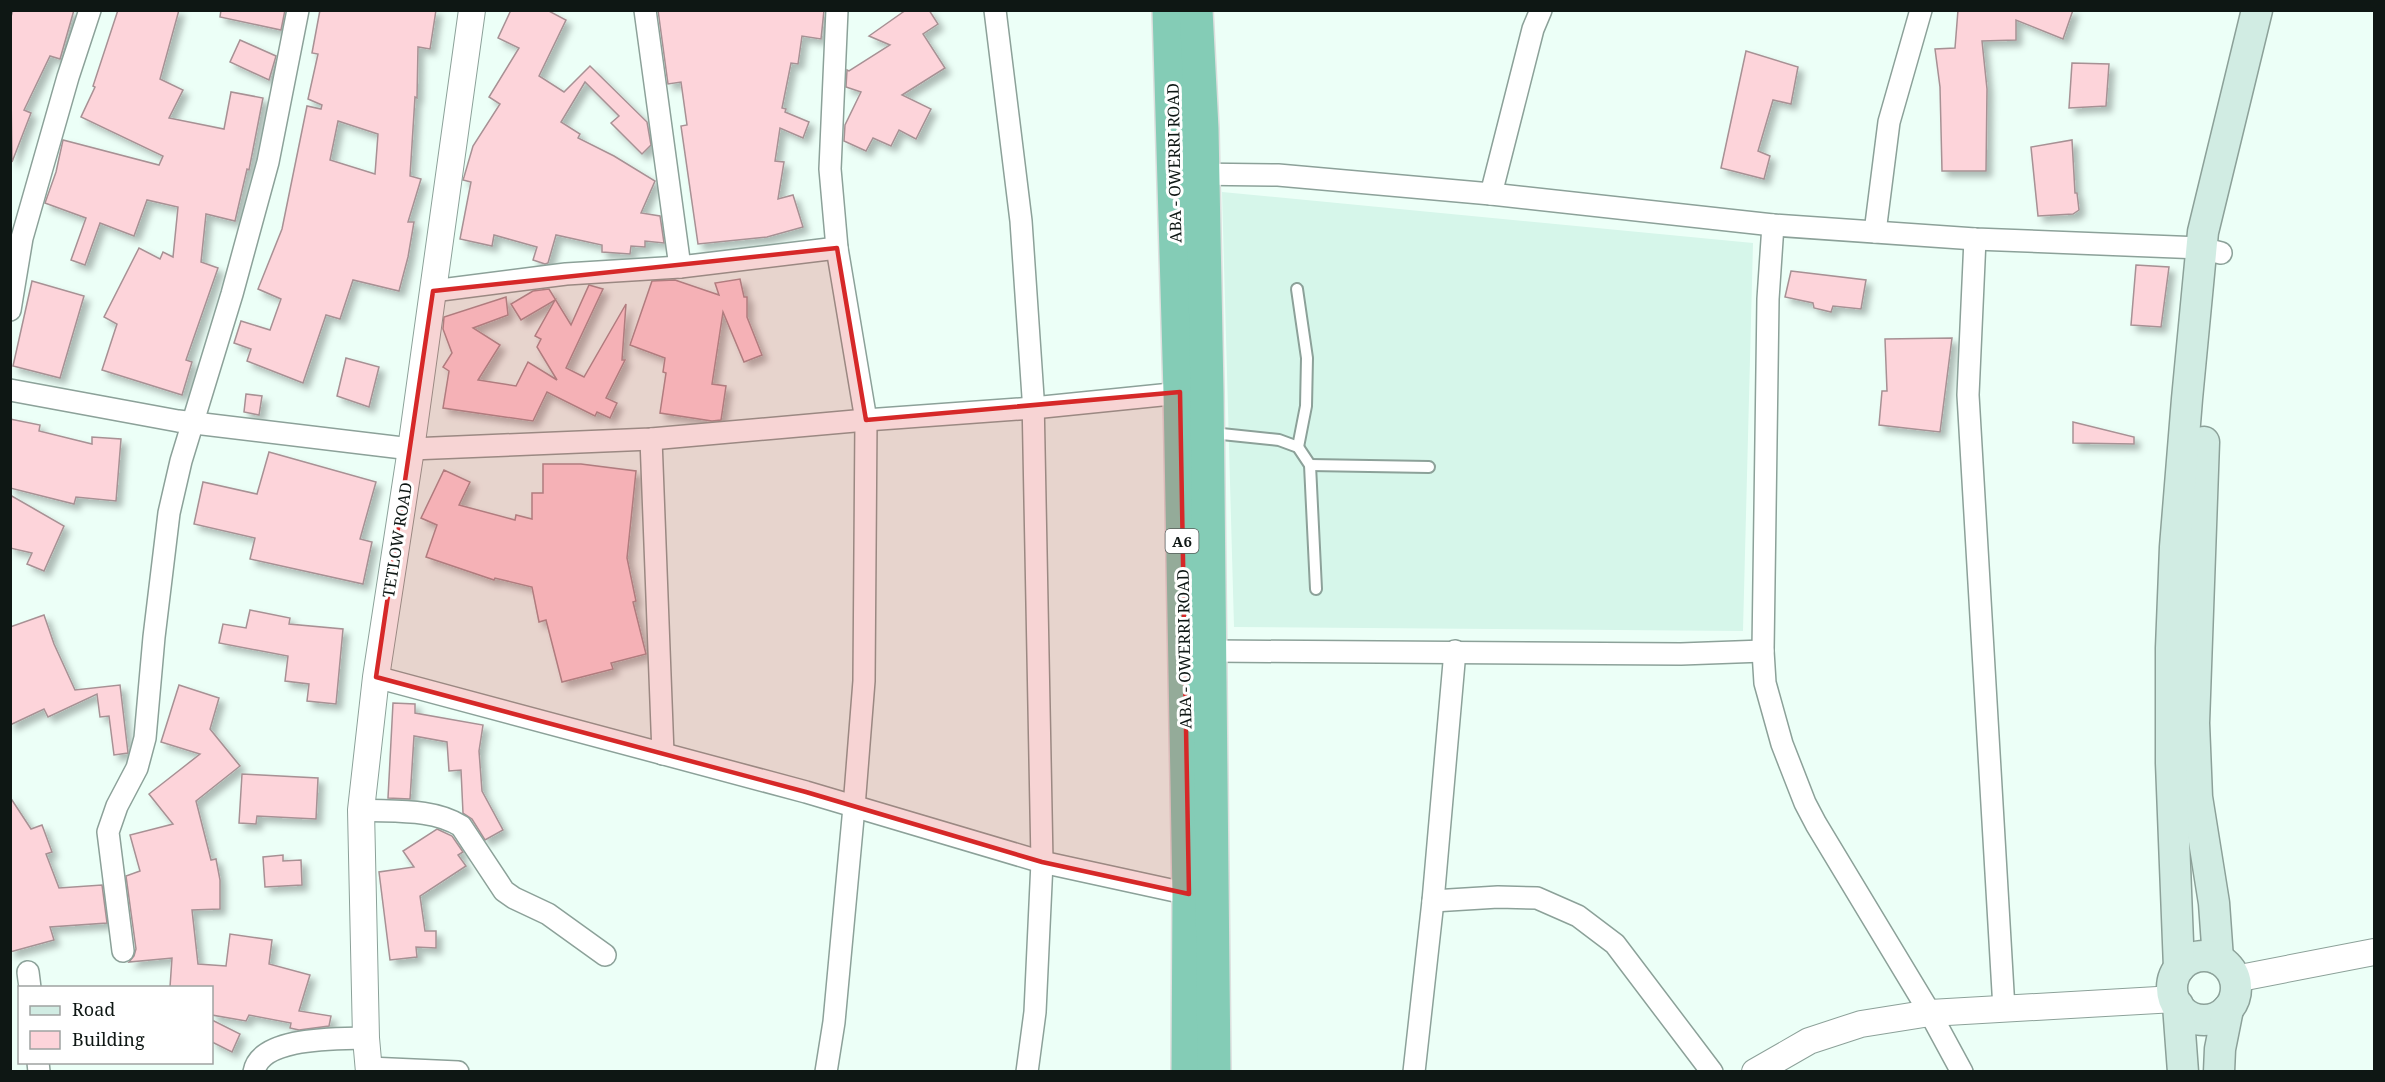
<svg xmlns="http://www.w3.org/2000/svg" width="2385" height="1082" font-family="'Noto Serif',serif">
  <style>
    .built { fill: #d6f6ea }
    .building { fill: #fdd4da; stroke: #a79194; stroke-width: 1.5; fill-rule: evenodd; filter: url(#shadow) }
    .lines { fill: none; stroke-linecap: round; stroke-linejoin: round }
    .service-casing { stroke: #8ca199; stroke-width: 14 }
    .minor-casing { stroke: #8ca199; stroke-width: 24 }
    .tertiary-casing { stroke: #8ca199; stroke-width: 28 }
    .secondary-casing { stroke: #8ca199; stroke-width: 33 }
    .trunk-casing { stroke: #dddfde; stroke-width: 36 }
    .service { stroke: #fff; stroke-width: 10 }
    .minor { stroke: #fff; stroke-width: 21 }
    .tertiary { stroke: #fff; stroke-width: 26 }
    .secondary { stroke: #d1ece3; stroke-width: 30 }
    .trunk { stroke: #84ccb6; stroke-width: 33 }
    .marked { fill: #d62828; fill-opacity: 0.2; stroke: #d62828; stroke-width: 4.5; stroke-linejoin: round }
    .labels { text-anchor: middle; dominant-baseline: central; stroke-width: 6; stroke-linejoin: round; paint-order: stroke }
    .shield { fill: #fff; stroke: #565d5a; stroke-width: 1.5 }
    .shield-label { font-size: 15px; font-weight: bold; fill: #0e1714 }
    .street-label { font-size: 16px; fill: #0e1714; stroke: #fff }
  </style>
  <defs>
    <filter id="shadow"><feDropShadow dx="5.5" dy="5.5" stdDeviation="3" flood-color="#0004"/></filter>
  </defs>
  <rect width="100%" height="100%" fill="#ecfff7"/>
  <path class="built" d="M 1222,192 L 1753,243 L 1743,631 L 1234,627 Z"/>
  <g class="building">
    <path d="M 13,10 L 74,10 L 60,59 L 50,56 L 24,110 L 31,113 L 12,162 L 10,20 Z"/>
    <path d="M 118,10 L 179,10 L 160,79 L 183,90 L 169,118 L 224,129 L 231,92 L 263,98 L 249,170 L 247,169 L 235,221 L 206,214 L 201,262 L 218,268 L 186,360 L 192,362 L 182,395 L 102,370 L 117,324 L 104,317 L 139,248 L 160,259 L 163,252 L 173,257 L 178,207 L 147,200 L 134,236 L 100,223 L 85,265 L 71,260 L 86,218 L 45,203 L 56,172 L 63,140 L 159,165 L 163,156 L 81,117 L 95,87 L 93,86 Z"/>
    <path d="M 221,10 L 285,10 L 281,30 L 220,17 Z"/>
    <path d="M 320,10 L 436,10 L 430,49 L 418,47 L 417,98 L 415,97 L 410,176 L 421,179 L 408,222 L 414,222 L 408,257 L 399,291 L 353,280 L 340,319 L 326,315 L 303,383 L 247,361 L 251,349 L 234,343 L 241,321 L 270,330 L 281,299 L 258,289 L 282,229 L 307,106 L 321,109 L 322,105 L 308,99 L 318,54 L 312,53 ZM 338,121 L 378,134 L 375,174 L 330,160 Z"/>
    <path d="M 511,10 L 547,10 L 566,20 L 539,76 L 564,92 L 590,66 L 647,122 L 651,145 L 642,154 L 611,123 L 619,116 L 585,82 L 561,122 L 580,134 L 578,138 L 614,156 L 655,181 L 641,213 L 660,216 L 664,243 L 645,241 L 645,247 L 631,246 L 630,254 L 602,252 L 602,245 L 556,235 L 548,263 L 545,264 L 533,260 L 537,247 L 494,235 L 492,246 L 460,239 L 471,182 L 463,180 L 464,177 L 473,146 L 500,104 L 489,97 L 519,48 L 498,38 Z"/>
    <path d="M 658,10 L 824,10 L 821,39 L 802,36 L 798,64 L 791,63 L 782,108 L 786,109 L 785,112 L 809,122 L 803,138 L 780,128 L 775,161 L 784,162 L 778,199 L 793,195 L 803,227 L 767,237 L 698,244 L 681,126 L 687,125 L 681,82 L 668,84 Z"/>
    <path d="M 906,10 L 929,10 L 938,24 L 923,34 L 945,68 L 902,95 L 931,109 L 916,139 L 899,130 L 891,146 L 873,138 L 866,151 L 844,141 L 845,125 L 861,92 L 846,87 L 847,70 L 849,71 L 890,45 L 869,36 Z"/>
    <path d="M 1958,10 L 2073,10 L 2063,39 L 2016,20 L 2016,40 L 1982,41 L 1987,89 L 1986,171 L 1942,171 L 1940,87 L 1935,49 L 1955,48 Z"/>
    <path d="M 240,40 L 276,56 L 269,80 L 230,62 Z"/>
    <path d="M 1746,51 L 1798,67 L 1791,104 L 1773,100 L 1758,151 L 1770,156 L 1764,179 L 1721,168 Z"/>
    <path d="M 2072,63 L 2109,64 L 2106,106 L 2069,108 Z"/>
    <path d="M 2072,140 L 2075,193 L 2077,193 L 2079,210 L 2073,214 L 2038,216 L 2031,147 Z"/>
    <path d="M 2136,265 L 2169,267 L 2161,327 L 2131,325 Z"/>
    <path d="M 1791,271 L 1866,280 L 1861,309 L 1833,306 L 1831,312 L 1814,308 L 1813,303 L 1785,297 Z"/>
    <path d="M 740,279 L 744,297 L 747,297 L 747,317 L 762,355 L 744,362 L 723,312 L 712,384 L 726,386 L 721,420 L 712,421 L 660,413 L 666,373 L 663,372 L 665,358 L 630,345 L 652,281 L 675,280 L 719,295 L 715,283 Z"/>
    <path d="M 32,281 L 84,296 L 60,378 L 13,366 Z"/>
    <path d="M 589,285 L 603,289 L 566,368 L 584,377 L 626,304 L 622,360 L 625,360 L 606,398 L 617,403 L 610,418 L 597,412 L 595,416 L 547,392 L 533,421 L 443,408 L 449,371 L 443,367 L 452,353 L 443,329 L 444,317 L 506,297 L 508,315 L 473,328 L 500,345 L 478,380 L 516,386 L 528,362 L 557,380 L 537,347 L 541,339 L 535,336 L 555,300 L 521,320 L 511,304 L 533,291 L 549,289 L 571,325 Z"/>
    <path d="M 1952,338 L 1940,432 L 1879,425 L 1882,391 L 1887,391 L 1885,339 Z"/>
    <path d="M 346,358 L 379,367 L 369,407 L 337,396 Z"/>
    <path d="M 246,394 L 262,396 L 259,415 L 244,412 Z"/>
    <path d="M 10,419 L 40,425 L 39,431 L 92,444 L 92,437 L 121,439 L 116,501 L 76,497 L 74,504 L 10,488 Z"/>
    <path d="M 2073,422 L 2134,437 L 2134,444 L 2073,443 Z"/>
    <path d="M 269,452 L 376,482 L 360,539 L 372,542 L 363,584 L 250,559 L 255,538 L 194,524 L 203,482 L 257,494 Z"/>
    <path d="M 543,464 L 581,464 L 636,471 L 627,558 L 636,601 L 633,602 L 646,654 L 611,663 L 613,669 L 562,682 L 546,620 L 539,622 L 532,587 L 495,578 L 494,580 L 426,557 L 437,525 L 421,518 L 444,470 L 470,482 L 459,505 L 515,520 L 516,515 L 532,519 L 532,493 L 543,493 Z"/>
    <path d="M 10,495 L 64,526 L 44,571 L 27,564 L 32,553 L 10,548 Z"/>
    <path d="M 250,610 L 290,618 L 289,624 L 343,629 L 336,704 L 307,701 L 309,684 L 285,681 L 288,656 L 219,643 L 223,624 L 246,628 Z"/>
    <path d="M 44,615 L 54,644 L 75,690 L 120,685 L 128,753 L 114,755 L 109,716 L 100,717 L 97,694 L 48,717 L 44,709 L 10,725 L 10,627 Z"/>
    <path d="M 179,685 L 219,698 L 210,729 L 240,766 L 196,801 L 211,860 L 216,859 L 220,880 L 220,909 L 192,910 L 198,964 L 226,966 L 230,934 L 272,940 L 269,964 L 310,975 L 299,1011 L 331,1016 L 329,1026 L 299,1030 L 290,1028 L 291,1023 L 249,1015 L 246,1021 L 212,1015 L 212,987 L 170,987 L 172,958 L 129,962 L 134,956 L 136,949 L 126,876 L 140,871 L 130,835 L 173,824 L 149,794 L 200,754 L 161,742 Z"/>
    <path d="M 393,703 L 415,704 L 415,713 L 483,725 L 479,751 L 482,791 L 503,830 L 485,840 L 472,819 L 463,813 L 461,770 L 449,771 L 447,742 L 414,736 L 410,799 L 388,798 Z"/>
    <path d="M 242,774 L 318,778 L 316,819 L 257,816 L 256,824 L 239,823 Z"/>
    <path d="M 10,797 L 31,829 L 42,825 L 52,852 L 46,854 L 59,888 L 102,885 L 107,923 L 50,927 L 54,940 L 10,952 Z"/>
    <path d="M 437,829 L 452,836 L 463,852 L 458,855 L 466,866 L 420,896 L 425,931 L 436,931 L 436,948 L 416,947 L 417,957 L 390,960 L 379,872 L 414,867 L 403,851 Z"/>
    <path d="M 283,855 L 283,861 L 301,860 L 302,885 L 265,887 L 263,857 Z"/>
    <path d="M 212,1020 L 240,1034 L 232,1052 L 212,1042 Z"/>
  </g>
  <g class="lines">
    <g class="service-casing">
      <g id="service">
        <path d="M 1297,289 L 1307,358 L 1306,406 L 1298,447"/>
        <path d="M 1212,433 L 1279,440 L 1298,447 L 1310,465 L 1316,589"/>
        <path d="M 1310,465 L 1429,467"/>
      </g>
    </g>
    <g class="minor-casing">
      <g id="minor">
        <path d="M 645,10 L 680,267"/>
        <path d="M 995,10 L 1021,221 L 1033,397 L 1042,862 L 1035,1012 L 1027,1072"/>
        <path d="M 1190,174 L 1278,175 L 1491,194 L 1773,225 L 1975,239 L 2201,248 L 2221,253"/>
        <path d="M 1491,194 L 1533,29 L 1541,10"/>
        <path d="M 1773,225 L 1768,299 L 1763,651 L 1765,683 L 1782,744 L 1805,803 L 1816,824 L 1930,1013 L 1962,1072"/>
        <path d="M 1875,232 L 1889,122 L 1921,10"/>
        <path d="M 1975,239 L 1968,395 L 2004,1009"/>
        <path d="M 433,291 L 566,274 L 680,267 L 837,248"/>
        <path d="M 10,310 L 22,238 L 68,77 L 90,10"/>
        <path d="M 10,390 L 178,421 L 411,449 L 651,439 L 866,420 L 1033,408 L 1191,392"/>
        <path d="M 651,439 L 663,754"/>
        <path d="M 1212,651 L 1681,654 L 1763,651"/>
        <path d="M 376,677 L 806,792 L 1042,862 L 1189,894"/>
        <path d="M 361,810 C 393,812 433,808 461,826 L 504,891 L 514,898 L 548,914 L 605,955"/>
        <path d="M 1433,901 L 1498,897 L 1537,898 L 1578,916 L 1615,944 L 1712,1072"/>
        <path d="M 123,951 L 108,832 L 117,806 L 137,768 L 145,738 L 154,637 L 169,513 L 181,461 L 232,294 L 268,162 L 298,10"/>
        <path d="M 28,972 L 30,988"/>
        <path d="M 38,1062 L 39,1072"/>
        <path d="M 369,1068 L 458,1072"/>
        <path d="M 254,1072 C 260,1036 339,1039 366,1038"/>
        <path d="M 826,1072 L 834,1022 L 854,807 L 864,681 L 866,420 L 837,248 L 830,169 L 837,10"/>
        <path d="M 1414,1072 L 1433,901 L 1455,651"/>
      </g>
    </g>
    <g class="tertiary-casing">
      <g id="tertiary">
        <path d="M 2235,979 L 2374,952"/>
        <path d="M 369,1072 L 366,1038 L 361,810 L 376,677 L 411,449 L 472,10"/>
        <path d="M 1755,1072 L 1809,1041 L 1861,1024 L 1930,1013 L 2175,999"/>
      </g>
    </g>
    <g class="secondary-casing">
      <g id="secondary">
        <path d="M 2204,442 L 2194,723 L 2197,797 L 2214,903 L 2218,959"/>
        <circle cx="2204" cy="988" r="32"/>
        <path d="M 2179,968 L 2171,763 L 2171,648 L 2175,547 L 2187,399 L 2203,232 L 2257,10"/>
        <path d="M 2178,1005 L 2183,1072"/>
        <path d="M 2219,1072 L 2220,1049 L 2228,1009"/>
      </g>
    </g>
    <g class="trunk-casing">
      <g id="trunk">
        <path d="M 1169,10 L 1180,392 L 1189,894 L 1188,1072"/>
        <path d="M 1196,10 L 1202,129 L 1207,392 L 1214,1072"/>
      </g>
    </g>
    <use href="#service" class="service"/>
    <use href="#minor" class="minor"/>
    <use href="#tertiary" class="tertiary"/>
    <use href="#secondary" class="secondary"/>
    <use href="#trunk" class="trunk"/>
  </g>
  <path class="marked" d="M 837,248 L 866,420 L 1180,392 L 1189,894 L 1042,862 L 806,792 L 376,677 L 433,291 Z"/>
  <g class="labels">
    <rect class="shield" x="1165.5" y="529" width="33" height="24" rx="4.5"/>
    <g class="shield-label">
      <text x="1182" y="541">A6</text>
    </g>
    <g class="street-label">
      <text transform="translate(1174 163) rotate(-91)">ABA - OWERRI ROAD</text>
      <text transform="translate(397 540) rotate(-81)">TETLOW ROAD</text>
      <text transform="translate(1184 649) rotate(-91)">ABA - OWERRI ROAD</text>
    </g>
  </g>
  <rect width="2385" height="1082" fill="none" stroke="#0e1714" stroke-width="24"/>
  <rect x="18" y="986" width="195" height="78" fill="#ffffff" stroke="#9fa2a1" stroke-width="1.5"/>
  <rect x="30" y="1006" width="30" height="9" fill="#d1ece3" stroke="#9fa2a1" stroke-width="1.5"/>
  <text x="72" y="1016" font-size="18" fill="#0e1714">Road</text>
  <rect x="30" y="1031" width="30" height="18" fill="#fdd4da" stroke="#9fa2a1" stroke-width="1.5"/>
  <text x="72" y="1046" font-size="18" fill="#0e1714">Building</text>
</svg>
